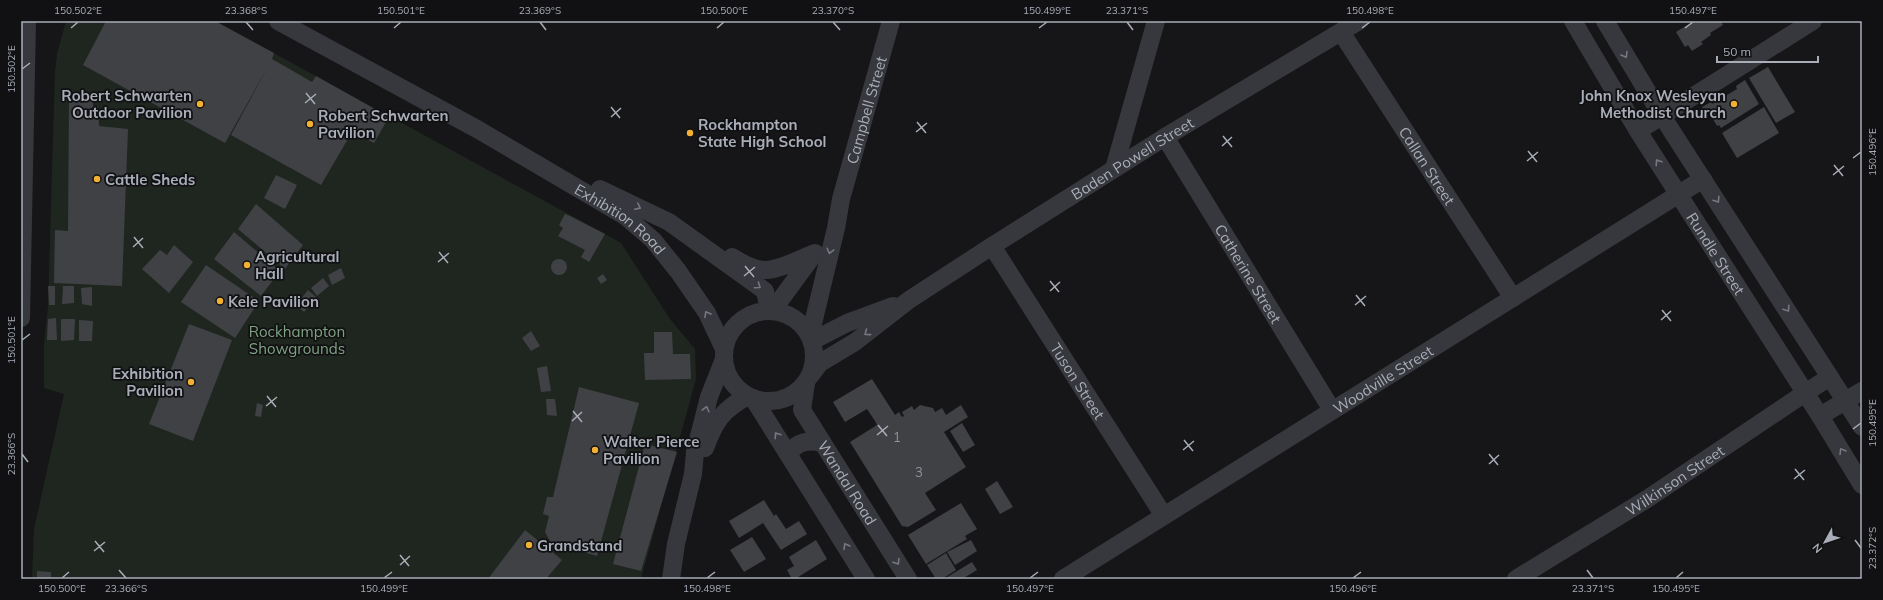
<svg xmlns="http://www.w3.org/2000/svg" width="1883" height="600" font-family="Mulish,sans-serif">
  <style>
    .green { fill: #1e261f }
    .building { fill: #404145 }
    .lines { fill: none; stroke-linecap: round; stroke-linejoin: round }
    .minor { stroke: #37383d; stroke-width: 18 }
    .oneway { stroke: #757881 }
    .ticks { fill: none; stroke: #a8adb8; stroke-width: 1.5 }
    .poi-dot { fill: #f2b134; stroke: #111113; stroke-width: 1.5 }
    .labels { text-anchor: middle; dominant-baseline: central; stroke-width: 3.5; stroke-linejoin: round; paint-order: stroke }
    .number-label { font-size: 13px; fill: #8e929b }
    .poi-label { font-size: 15px; font-weight: bold; fill: #a8adb8; stroke: #111113; text-anchor: start }
    .street-label { font-size: 15px; fill: #a8adb8; stroke: #111113 }
    .park-label { font-size: 15px; fill: #7fa381; stroke: #111113 }
    .neatline { fill: none; stroke: #a8adb8; stroke-width: 1.5 }
    .ticks-label { font-size: 10px; text-anchor: middle; fill: #a8adb8 }
  </style>
  <rect width="100%" height="100%" fill="#161618"/>
  <path class="green" d="M 66,21 L 215,21 L 607,235 L 621,243 L 670,319 L 695,349 L 696,379 L 641,579 L 32,579 L 34,529 L 64,394 L 44,388 L 44,344 L 48,307 L 55,71 L 57,54 Z"/>
  <g class="building">
    <path d="M 106,21 L 215,21 L 274,53 L 272,59 L 312,82 L 316,76 L 389,117 L 374,143 L 352,132 L 321,185 L 231,135 L 270,63 L 225,143 L 83,65 Z"/>
    <path d="M 1694,21 L 1721,21 L 1723,25 L 1710,33 L 1711,35 L 1701,42 L 1703,44 L 1692,51 L 1688,45 L 1685,47 L 1676,32 Z"/>
    <path d="M 1768,67 L 1795,112 L 1776,123 L 1749,78 Z"/>
    <path d="M 1745,80 L 1759,104 L 1721,128 L 1719,125 L 1717,126 L 1709,112 L 1705,114 L 1702,107 L 1711,102 L 1712,104 L 1737,89 L 1736,86 Z"/>
    <path d="M 69,98 L 93,98 L 93,106 L 98,106 L 99,126 L 128,129 L 122,286 L 54,283 L 55,230 L 68,231 Z"/>
    <path d="M 1764,107 L 1779,133 L 1737,158 L 1722,133 Z"/>
    <path d="M 276,175 L 297,185 L 285,209 L 264,198 Z"/>
    <path d="M 256,204 L 303,245 L 285,269 L 238,229 Z"/>
    <path d="M 565,214 L 570,216 L 605,234 L 589,262 L 581,257 L 585,250 L 558,236 L 563,228 L 559,225 Z"/>
    <path d="M 234,232 L 280,271 L 261,296 L 214,259 Z"/>
    <path d="M 174,245 L 193,262 L 169,293 L 142,269 L 160,250 L 167,255 Z"/>
    <circle cx="559" cy="267" r="8"/>
    <path d="M 206,265 L 259,301 L 235,338 L 181,302 Z"/>
    <path d="M 341,268 L 345,278 L 332,285 L 328,275 Z"/>
    <path d="M 603,274 L 607,280 L 601,284 L 597,278 Z"/>
    <path d="M 323,278 L 329,286 L 317,296 L 311,288 Z"/>
    <path d="M 48,286 L 55,286 L 55,305 L 49,305 Z"/>
    <path d="M 63,286 L 74,286 L 74,303 L 62,304 Z"/>
    <path d="M 92,287 L 92,306 L 82,304 L 81,288 Z"/>
    <path d="M 308,290 L 317,298 L 304,312 L 296,305 Z"/>
    <path d="M 56,318 L 57,340 L 47,340 L 48,319 Z"/>
    <path d="M 61,319 L 75,319 L 74,340 L 61,341 Z"/>
    <path d="M 79,320 L 93,321 L 92,341 L 79,341 Z"/>
    <path d="M 189,324 L 232,340 L 193,441 L 149,424 Z"/>
    <path d="M 531,331 L 540,346 L 531,351 L 522,338 Z"/>
    <path d="M 654,332 L 672,332 L 673,354 L 690,354 L 691,379 L 645,380 L 644,353 L 654,353 Z"/>
    <path d="M 547,366 L 551,391 L 541,392 L 537,368 Z"/>
    <path d="M 872,379 L 895,415 L 899,412 L 902,417 L 904,416 L 902,412 L 912,406 L 914,410 L 920,405 L 933,408 L 935,412 L 942,408 L 946,415 L 961,405 L 968,417 L 944,432 L 966,467 L 925,493 L 936,510 L 908,527 L 902,526 L 850,442 L 877,425 L 875,421 L 867,409 L 845,422 L 833,402 Z"/>
    <path d="M 579,387 L 639,403 L 597,556 L 551,543 L 545,532 L 549,516 L 543,514 L 547,497 L 553,497 Z"/>
    <path d="M 546,399 L 555,399 L 557,416 L 547,415 Z"/>
    <path d="M 257,403 L 263,405 L 261,417 L 255,416 Z"/>
    <path d="M 962,423 L 975,445 L 963,452 L 950,431 Z"/>
    <path d="M 645,444 L 677,452 L 641,571 L 613,564 Z"/>
    <path d="M 997,481 L 1013,507 L 1000,514 L 985,489 Z"/>
    <path d="M 764,500 L 774,516 L 776,514 L 786,529 L 799,521 L 807,534 L 781,550 L 763,523 L 739,538 L 729,521 Z"/>
    <path d="M 961,503 L 977,529 L 965,536 L 967,539 L 926,564 L 908,535 Z"/>
    <path d="M 525,530 L 562,560 L 546,579 L 488,579 Z"/>
    <path d="M 752,537 L 766,559 L 744,572 L 730,550 Z"/>
    <path d="M 816,540 L 827,559 L 795,579 L 792,579 L 787,570 L 794,566 L 789,557 Z"/>
    <path d="M 971,540 L 977,551 L 955,565 L 947,552 Z"/>
    <path d="M 946,553 L 956,570 L 942,579 L 936,579 L 927,565 Z"/>
    <path d="M 972,562 L 977,570 L 962,579 L 944,579 Z"/>
    <path d="M 37,571 L 51,572 L 51,579 L 37,579 Z"/>
  </g>
  <g class="lines">
    <g class="minor">
      <path id="s1" d="M 278,21 L 477,129 L 625,216 L 653,240 L 678,271 L 707,313 L 724,349"/>
      <path id="s2" d="M 1573,21 L 1638,131 L 1820,416 L 1862,485"/>
      <path d="M 1605,21 L 1662,116 L 1862,427"/>
      <path id="s3" d="M 1341,32 L 1513,298"/>
      <path d="M 1638,131 L 1813,21"/>
      <path id="s4" d="M 1165,137 L 1332,410"/>
      <path d="M 1114,169 L 1156,21"/>
      <path d="M 600,189 L 669,222 L 765,291 L 769,310"/>
      <path id="s5" d="M 992,246 L 1164,516"/>
      <path d="M 732,257 C 742,263 752,269 764,270 C 778,271 802,258 815,253"/>
      <path d="M 773,310 L 814,254"/>
      <circle cx="769" cy="356" r="45"/>
      <path d="M 21,318 L 27,21"/>
      <path id="s6" d="M 810,336 L 836,228 L 841,199 L 891,21"/>
      <path d="M 812,341 L 847,323 L 893,306"/>
      <path id="s7" d="M 810,376 L 820,363 L 855,342 L 909,300 L 992,246 L 1165,137 L 1359,21"/>
      <path id="s8" d="M 806,383 L 802,410 L 908,579"/>
      <path d="M 753,398 L 866,579"/>
      <path d="M 1820,416 L 1862,391"/>
      <path d="M 705,448 C 715,421 722,410 748,396"/>
      <path d="M 789,454 C 797,441 808,440 822,443"/>
      <path d="M 671,579 L 676,544 L 693,474 L 695,452 L 709,397 L 724,359"/>
      <path id="s9" d="M 1063,579 L 1703,179"/>
      <path id="s10" d="M 1516,579 L 1647,499 L 1805,393 L 1830,377"/>
    </g>
  </g>
  <defs><path id="oneway-chevron" d="M-2-3.5L2.5 0L-2 3.5" fill="none" stroke-width="1.6" stroke-linecap="round" stroke-linejoin="round"/></defs>
  <g class="oneway">
    <use href="#oneway-chevron" transform="translate(1625 55) rotate(59)"/>
    <use href="#oneway-chevron" transform="translate(1658 162) rotate(-123)"/>
    <use href="#oneway-chevron" transform="translate(1717 200) rotate(57)"/>
    <use href="#oneway-chevron" transform="translate(638 207) rotate(26)"/>
    <use href="#oneway-chevron" transform="translate(830 251) rotate(104)"/>
    <use href="#oneway-chevron" transform="translate(758 286) rotate(35)"/>
    <use href="#oneway-chevron" transform="translate(1787 309) rotate(57)"/>
    <use href="#oneway-chevron" transform="translate(707 314) rotate(-119)"/>
    <use href="#oneway-chevron" transform="translate(867 333) rotate(143)"/>
    <use href="#oneway-chevron" transform="translate(706 409) rotate(-76)"/>
    <use href="#oneway-chevron" transform="translate(777 435) rotate(-123)"/>
    <use href="#oneway-chevron" transform="translate(1842 451) rotate(-121)"/>
    <use href="#oneway-chevron" transform="translate(846 546) rotate(-121)"/>
    <use href="#oneway-chevron" transform="translate(897 562) rotate(58)"/>
  </g>
  <path class="ticks" d="M 246,22 L 253,30M 540,22 L 546,30M 833,22 L 840,30M 1127,22 L 1133,30M 71,28 L 78,22M 394,28 L 401,22M 717,28 L 724,22M 1039,28 L 1047,22M 1362,28 L 1370,22M 1685,28 L 1693,22M 22,69 L 30,63M 306,93 L 315,104M 305,103 L 316,94M 611,107 L 620,118M 611,117 L 621,108M 917,122 L 926,133M 916,132 L 927,123M 1223,136 L 1232,147M 1222,146 L 1232,137M 1528,151 L 1537,162M 1853,158 L 1861,152M 1527,161 L 1538,152M 1834,165 L 1843,176M 1833,175 L 1844,166M 134,237 L 143,248M 133,247 L 143,238M 439,252 L 448,263M 438,262 L 449,253M 745,266 L 754,277M 744,276 L 755,267M 1050,281 L 1059,292M 1050,291 L 1060,282M 1356,295 L 1365,306M 1355,305 L 1366,296M 1662,310 L 1671,321M 1661,320 L 1671,311M 22,340 L 30,334M 267,396 L 276,407M 266,406 L 277,397M 573,411 L 582,422M 572,421 L 582,412M 878,425 L 887,436M 1853,429 L 1861,423M 877,435 L 888,426M 1184,440 L 1193,451M 1183,450 L 1194,441M 22,454 L 28,462M 1489,454 L 1498,465M 1489,464 L 1499,455M 1795,469 L 1804,480M 1794,479 L 1805,470M 1855,540 L 1861,548M 95,541 L 104,552M 94,551 L 105,542M 400,555 L 409,566M 400,565 L 410,556M 119,570 L 126,578M 1587,570 L 1593,578M 62,578 L 69,572M 384,578 L 392,572M 707,578 L 715,572M 1030,578 L 1038,572M 1353,578 L 1361,572M 1676,578 L 1683,572"/>
  <g class="poi-dot">
    <circle cx="200" cy="104" r="4"/>
    <circle cx="1734" cy="104" r="4"/>
    <circle cx="310" cy="124" r="4"/>
    <circle cx="690" cy="133" r="4"/>
    <circle cx="97" cy="179" r="4"/>
    <circle cx="247" cy="265" r="4"/>
    <circle cx="220" cy="301" r="4"/>
    <circle cx="191" cy="382" r="4"/>
    <circle cx="595" cy="450" r="4"/>
    <circle cx="529" cy="545" r="4"/>
  </g>
  <g class="labels">
    <g class="number-label">
      <text x="897" y="437">1</text>
      <text x="919" y="472">3</text>
    </g>
    <g class="poi-label">
      <text x="192" y="95" text-anchor="end">Robert Schwarten<tspan x="192" dy="17">Outdoor Pavilion</tspan></text>
      <text x="1726" y="95" text-anchor="end">John Knox Wesleyan<tspan x="1726" dy="17">Methodist Church</tspan></text>
      <text x="318" y="115">Robert Schwarten<tspan x="318" dy="17">Pavilion</tspan></text>
      <text x="698" y="124">Rockhampton<tspan x="698" dy="17">State High School</tspan></text>
      <text x="105" y="179">Cattle Sheds</text>
      <text x="255" y="256">Agricultural<tspan x="255" dy="17">Hall</tspan></text>
      <text x="228" y="301">Kele Pavilion</text>
      <text x="183" y="373" text-anchor="end">Exhibition<tspan x="183" dy="17">Pavilion</tspan></text>
      <text x="603" y="441">Walter Pierce<tspan x="603" dy="17">Pavilion</tspan></text>
      <text x="537" y="545">Grandstand</text>
    </g>
    <g class="street-label">
      <text stroke="none"><textPath href="#s6" startOffset="233">Campbell Street</textPath></text>
      <text stroke="none"><textPath href="#s7" startOffset="390">Baden Powell Street</textPath></text>
      <text stroke="none"><textPath href="#s3" startOffset="159">Callan Street</textPath></text>
      <text stroke="none"><textPath href="#s1" startOffset="396">Exhibition Road</textPath></text>
      <text stroke="none"><textPath href="#s2" startOffset="273">Rundle Street</textPath></text>
      <text stroke="none"><textPath href="#s4" startOffset="160">Catherine Street</textPath></text>
      <text stroke="none"><textPath href="#s9" startOffset="377">Woodville Street</textPath></text>
      <text stroke="none"><textPath href="#s5" startOffset="160">Tuson Street</textPath></text>
      <text stroke="none"><textPath href="#s10" startOffset="187">Wilkinson Street</textPath></text>
      <text stroke="none"><textPath href="#s8" startOffset="113">Wandal Road</textPath></text>
    </g>
    <g class="park-label">
      <text x="297" y="331">Rockhampton<tspan x="297" dy="17">Showgrounds</tspan></text>
    </g>
  </g>
  <rect width="1883" height="600" fill="none" stroke="#111113" stroke-width="44"/>
  <g transform="translate(1825 542) rotate(230)" stroke="#111113" stroke-width="3" paint-order="stroke">
  <path d="M0-3L7 15L0 10L-7 15Z" fill="#a8adb8"/>
  <text y="-6" font-size="11" font-weight="bold" text-anchor="middle" fill="#a8adb8">N</text>
  </g>
  <path d="M1717 56v6h101v-6" fill="none" stroke="#a8adb8" stroke-width="2"/>
  <text x="1723" y="56" font-size="12" fill="#a8adb8" stroke="#111113" stroke-width="3" paint-order="stroke">50 m</text>
  <rect x="22" y="22" width="1839" height="556" class="neatline"/>
  <g class="ticks-label">
    <text x="78" y="14">150.502°E</text>
    <text x="246" y="14">23.368°S</text>
    <text x="401" y="14">150.501°E</text>
    <text x="540" y="14">23.369°S</text>
    <text x="724" y="14">150.500°E</text>
    <text x="833" y="14">23.370°S</text>
    <text x="1047" y="14">150.499°E</text>
    <text x="1127" y="14">23.371°S</text>
    <text x="1370" y="14">150.498°E</text>
    <text x="1693" y="14">150.497°E</text>
    <text transform="translate(11 69) rotate(-90)" y="4">150.502°E</text>
    <text transform="translate(1872 152) rotate(-90)" y="4">150.496°E</text>
    <text transform="translate(11 340) rotate(-90)" y="4">150.501°E</text>
    <text transform="translate(1872 423) rotate(-90)" y="4">150.495°E</text>
    <text transform="translate(11 454) rotate(-90)" y="4">23.366°S</text>
    <text transform="translate(1872 548) rotate(-90)" y="4">23.372°S</text>
    <text x="62" y="592">150.500°E</text>
    <text x="126" y="592">23.366°S</text>
    <text x="384" y="592">150.499°E</text>
    <text x="707" y="592">150.498°E</text>
    <text x="1030" y="592">150.497°E</text>
    <text x="1353" y="592">150.496°E</text>
    <text x="1593" y="592">23.371°S</text>
    <text x="1676" y="592">150.495°E</text>
  </g>
</svg>
